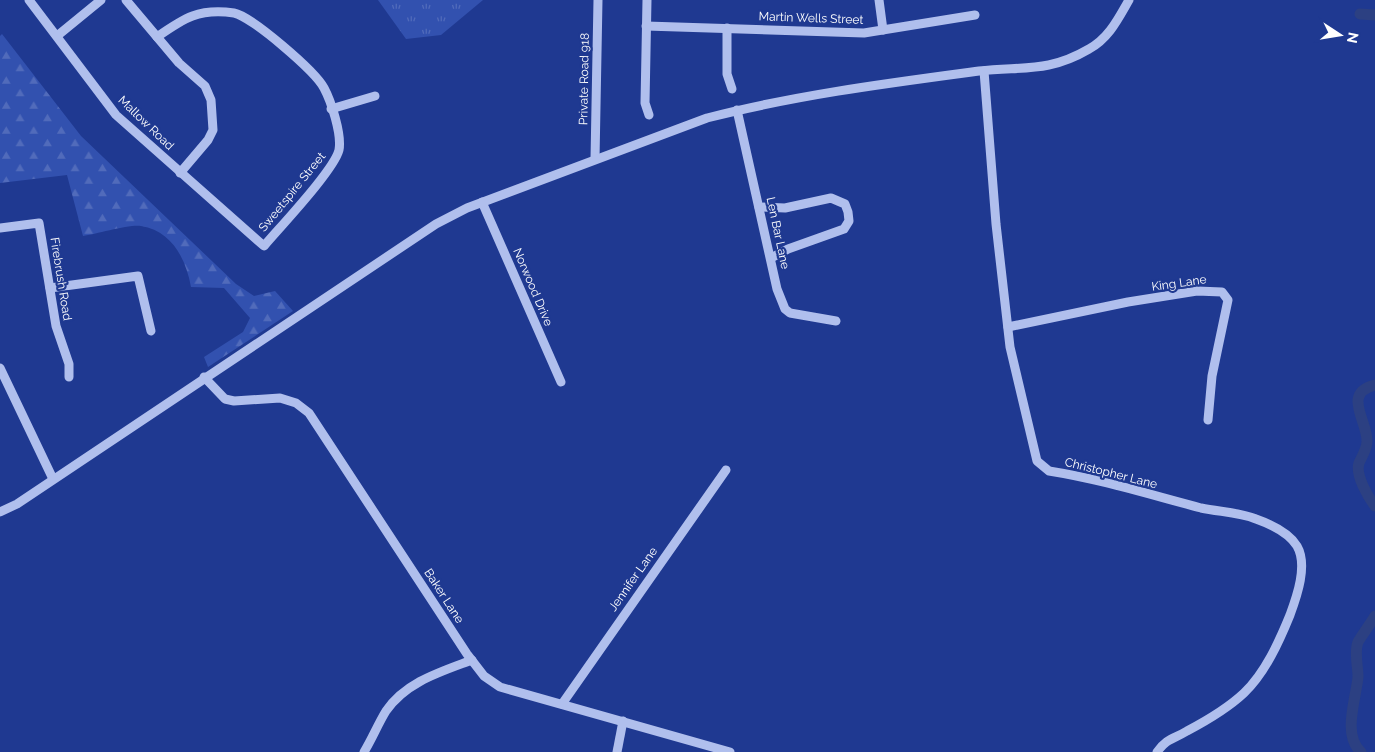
<svg xmlns="http://www.w3.org/2000/svg" width="1375" height="752" font-family="Raleway,sans-serif">
  <style>
    .grass { fill: url(#grass-tufts) }
    .forest { fill: url(#forest-firs) }
    .lines { fill: none; stroke-linecap: round; stroke-linejoin: round }
    .river { stroke: #2c4082; stroke-width: 11 }
    .minor { stroke: #b0bfed; stroke-width: 9 }
    .labels { text-anchor: middle; dominant-baseline: central; stroke-width: 4.5; stroke-linejoin: round; paint-order: stroke }
    .street-label { font-size: 12px; fill: #fff; stroke: #1f3991 }
  </style>
  <defs>
    <pattern id="grass-tufts" width="24" height="20" patternUnits="userSpaceOnUse" patternTransform="scale(1.25)"><rect width="24" height="20" fill="#3251af"/><path d="M3 7l-1-3M5 7V3M7 7l1-3M15 17l-1-3M17 17v-4M19 17l1-3" fill="none" stroke="#516bbb"/></pattern>
    <pattern id="forest-firs" width="22" height="20" patternUnits="userSpaceOnUse" patternTransform="scale(1.25)"><rect width="22" height="20" fill="#3251af"/><path d="M5 1l3.5 6h-7zM16 11l3.5 6h-7z" fill="#516bbb"/></pattern>
  </defs>
  <rect width="100%" height="100%" fill="#1f3991"/>
  <path class="grass" d="M 378,0 L 483,0 L 441,35 L 406,39 Z"/>
  <path class="forest" d="M 2,34 L 81,136 L 236,284 L 254,296 L 275,291 L 293,311 L 208,367 L 204,357 L 243,332 L 250,318 L 224,288 L 191,287 C 186,259 172,231 141,226 C 130,224 96,234 83,236 L 67,175 L 0,183 L 0,36 Z"/>
  <g class="lines">
    <g class="river">
      <path d="M 1360,14 L 1375,15"/>
      <path d="M 1375,385 C 1342,393 1367,420 1367,441 C 1367,449 1362,456 1359,463 C 1355,475 1368,497 1375,506"/>
      <path d="M 1361,752 C 1342,735 1356,699 1358,677 C 1358,666 1354,652 1358,642 C 1360,638 1371,623 1375,616"/>
    </g>
    <g class="minor">
      <path d="M 29,0 L 116,115 L 264,246 C 281,226 334,170 339,150 C 342,134 331,101 324,88 C 315,71 251,16 234,13 C 199,8 184,18 157,37"/>
      <path d="M 126,0 L 179,63 L 205,86 L 211,100 L 213,130 L 208,140 L 180,173"/>
      <path d="M 647,0 L 645,103 L 649,115"/>
      <path d="M 879,0 L 883,30"/>
      <path d="M 646,26 L 864,33 L 975,15"/>
      <path d="M 727,28 L 727,74 L 732,89"/>
      <path d="M 57,36 L 101,0"/>
      <path d="M 984,71 L 996,224 L 1010,347 L 1037,461 L 1049,471 C 1100,479 1151,495 1201,508 C 1219,512 1239,512 1256,519 C 1270,524 1289,533 1297,546 C 1308,565 1297,596 1290,615 C 1279,642 1265,673 1244,693 C 1228,708 1206,721 1187,731 C 1174,739 1167,738 1157,752"/>
      <path d="M 331,109 L 375,96"/>
      <path d="M 737,110 L 777,289 L 785,309 L 790,313 L 836,321"/>
      <path d="M 595,159 L 598,0"/>
      <path d="M 482,202 L 561,382"/>
      <path d="M 759,207 L 785,208 L 831,198 L 845,204 L 848,212 L 849,221 L 844,229 L 788,249 L 771,258"/>
      <path d="M 0,228 L 39,223 L 56,326 L 69,364 L 69,377"/>
      <path d="M 50,288 L 138,276 L 151,331"/>
      <path d="M 1008,327 L 1128,302 L 1197,291 L 1222,292 L 1228,300 L 1212,376 L 1208,420"/>
      <path d="M 0,368 L 53,479"/>
      <path d="M 204,377 L 225,399 L 234,401 L 280,398 L 296,403 L 309,413 L 467,654 L 484,676 L 500,687 L 730,752"/>
      <path d="M 0,512 L 17,504 L 436,224 L 467,208 L 707,118 C 796,95 889,83 979,71 C 1023,66 1048,73 1089,49 C 1109,38 1118,19 1129,0"/>
      <path d="M 562,704 L 726,470"/>
      <path d="M 364,752 C 372,739 378,724 386,711 C 406,682 440,672 472,660"/>
      <path d="M 617,752 L 623,721"/>
    </g>
  </g>
  <g class="labels">
    <g class="street-label">
      <text transform="translate(811 18) rotate(2)">Martin Wells Street</text>
      <text transform="translate(584 79) rotate(-89)">Private Road 918</text>
      <text transform="translate(146 123) rotate(44)">Mallow Road</text>
      <text transform="translate(292 192) rotate(-51)">Sweetspire Street</text>
      <text transform="translate(778 233) rotate(78)">Len Bar Lane</text>
      <text transform="translate(61 279) rotate(81)">Firebrush Road</text>
      <text transform="translate(1179 283) rotate(-8)">King Lane</text>
      <text transform="translate(533 287) rotate(67)">Norwood Drive</text>
      <text transform="translate(1111 473) rotate(14)">Christopher Lane</text>
      <text transform="translate(633 579) rotate(-55)">Jennifer Lane</text>
      <text transform="translate(444 596) rotate(57)">Baker Lane</text>
    </g>
  </g>
  <g transform="translate(1340 35) rotate(102)" stroke="#1f3991" stroke-width="4" paint-order="stroke">
  <path d="M0-4L9 19L0 12L-9 19Z" fill="#ffffff"/>
  <text y="-8" font-size="14" font-weight="bold" text-anchor="middle" fill="#ffffff">N</text>
  </g>
</svg>
